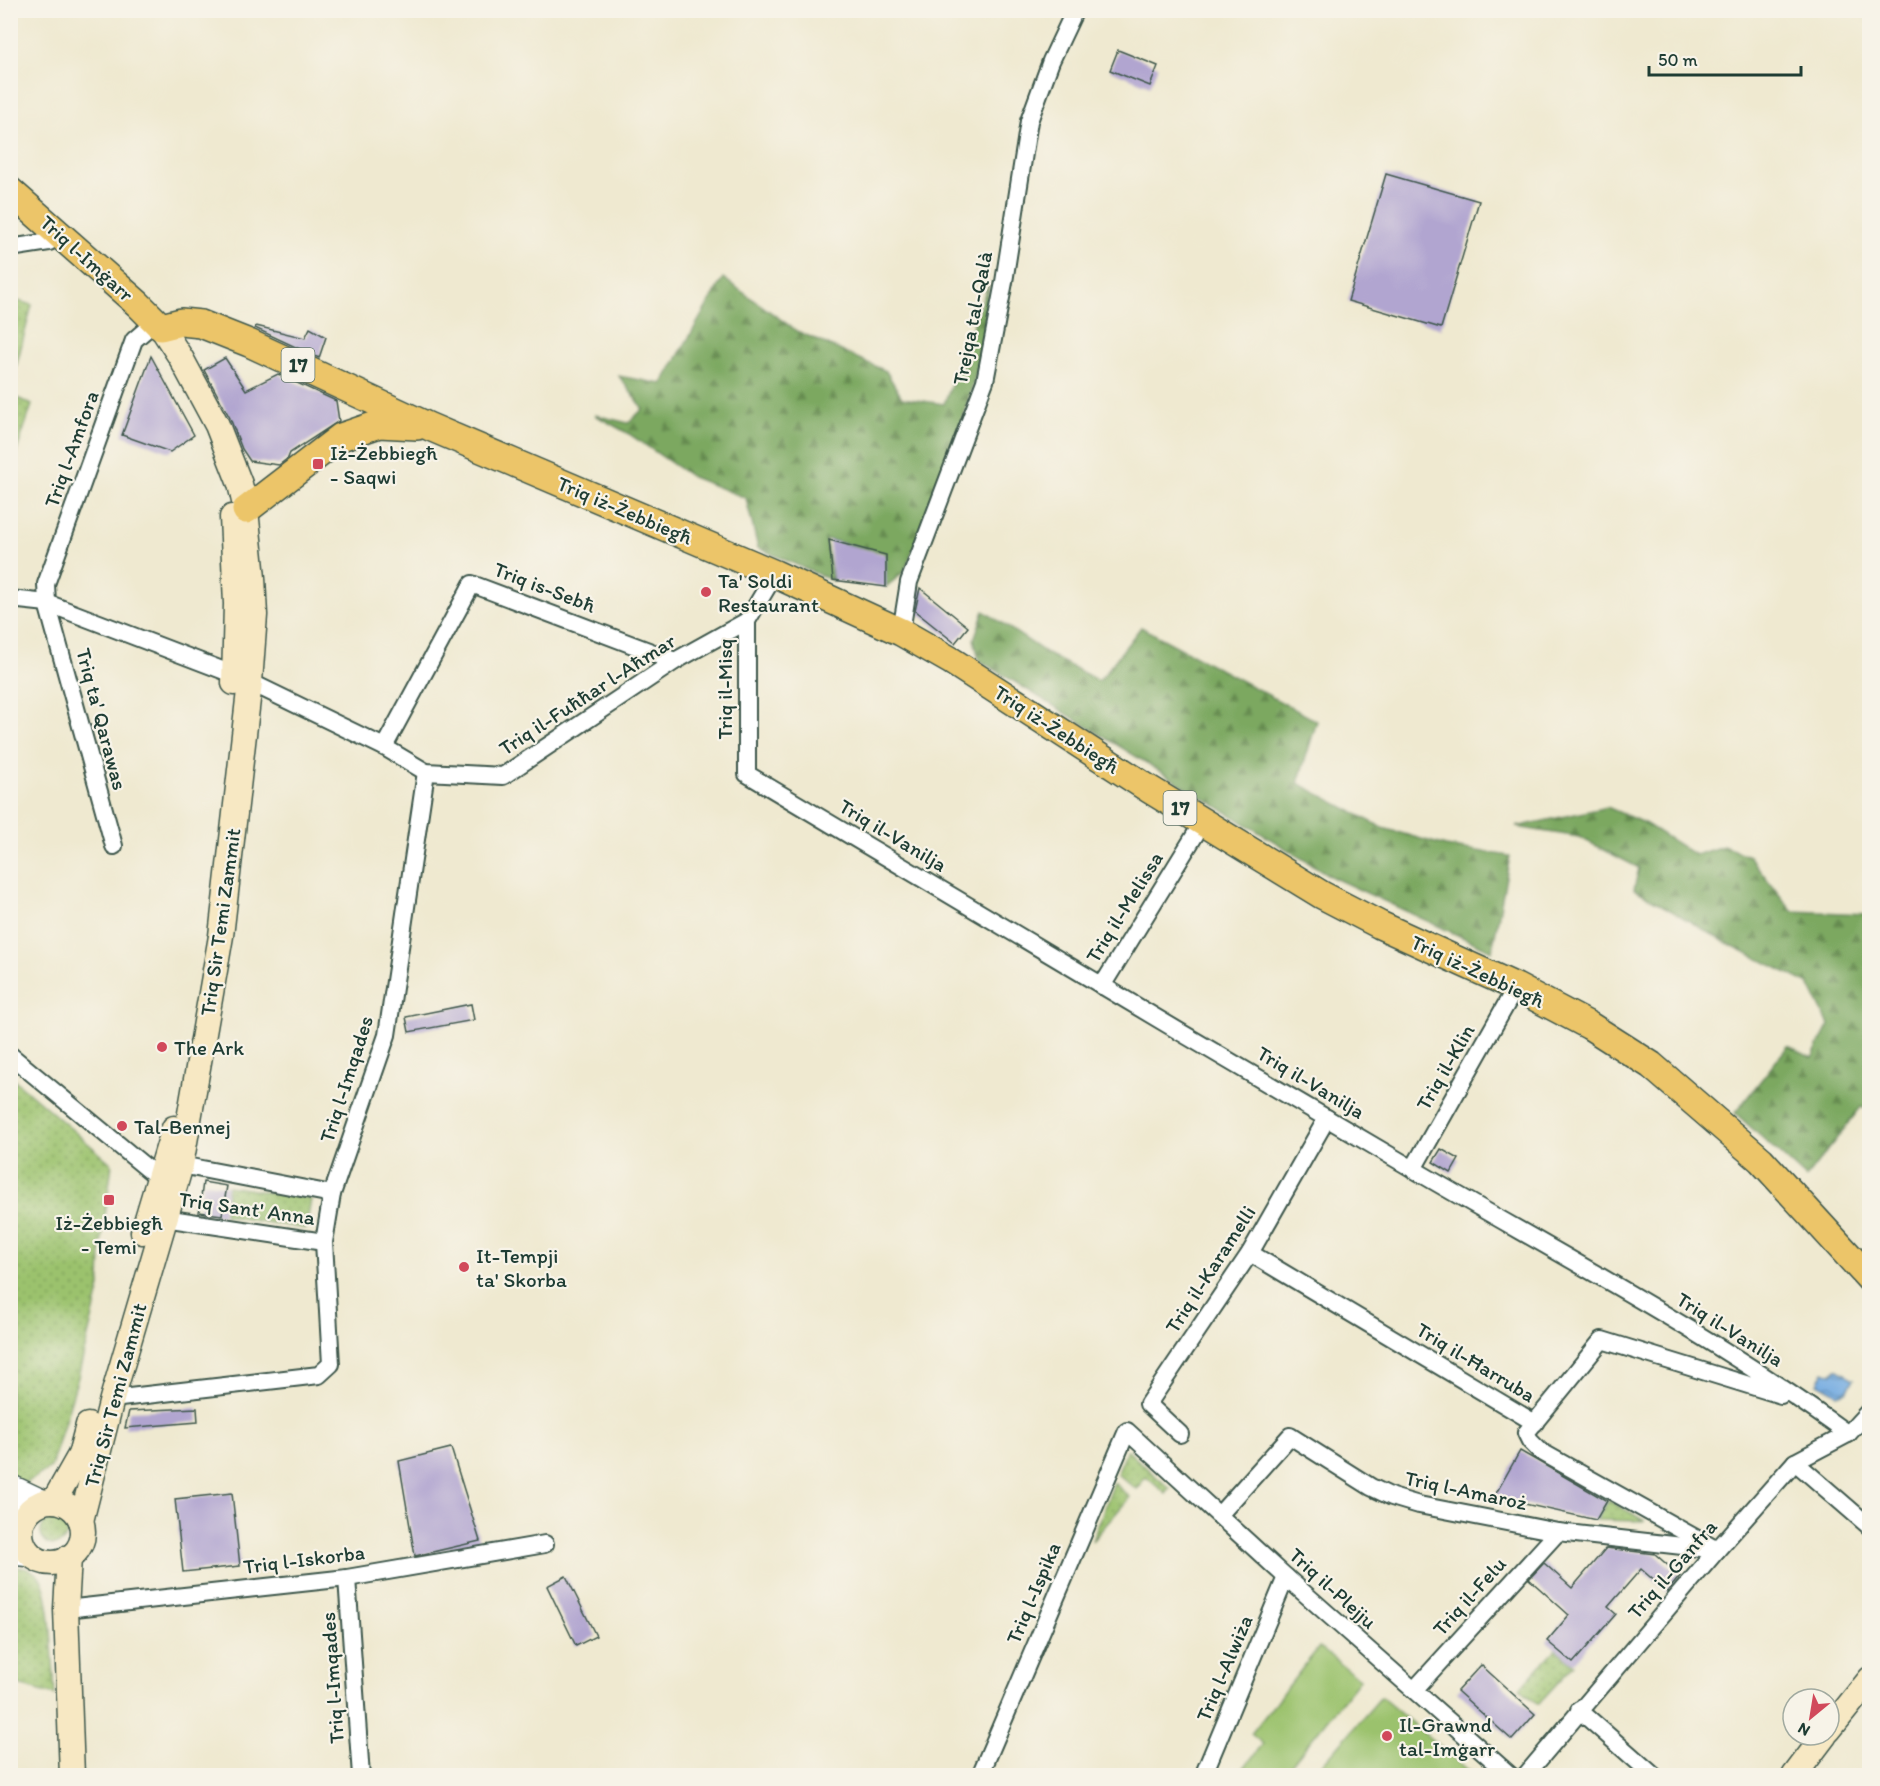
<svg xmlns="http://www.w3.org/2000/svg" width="1880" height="1786" font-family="Itim,sans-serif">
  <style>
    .grass { fill: url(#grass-dots); stroke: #5d8050; stroke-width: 1.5 }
    .forest { fill: url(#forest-firs); stroke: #4e724a; stroke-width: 1.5 }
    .garden { fill: #9bc26d; stroke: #5d8050; stroke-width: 1.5 }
    .water { fill: url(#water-waves); stroke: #48748a; stroke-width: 1.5 }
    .building { fill: #b1a5d0 }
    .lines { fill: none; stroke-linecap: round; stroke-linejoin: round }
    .minor-casing { stroke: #3e574b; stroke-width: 20 }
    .tertiary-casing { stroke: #3e574b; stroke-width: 24 }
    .secondary-casing { stroke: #3e574b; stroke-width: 27 }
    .primary-casing { stroke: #3e574b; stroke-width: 30 }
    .minor { stroke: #fff; stroke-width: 16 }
    .tertiary { stroke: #fff; stroke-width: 21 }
    .secondary { stroke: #f7e8c3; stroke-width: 24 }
    .primary { stroke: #ecc569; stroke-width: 27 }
    .poi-dot { fill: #d1495b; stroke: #f7f3e8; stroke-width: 2 }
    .labels { text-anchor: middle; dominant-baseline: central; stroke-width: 4.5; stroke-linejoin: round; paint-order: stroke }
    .shield { fill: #f7f3e8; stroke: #60746a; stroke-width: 1.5 }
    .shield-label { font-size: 20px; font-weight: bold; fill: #1f3d34 }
    .street-label { font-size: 21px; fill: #1f3d34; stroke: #f7f3e8 }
    .poi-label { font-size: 21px; fill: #1f3d34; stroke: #f7f3e8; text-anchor: start }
  </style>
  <defs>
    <pattern id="grass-dots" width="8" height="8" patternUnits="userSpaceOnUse" patternTransform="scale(1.5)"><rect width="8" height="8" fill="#9bc26d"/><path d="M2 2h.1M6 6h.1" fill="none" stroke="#7e9f5a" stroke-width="1.8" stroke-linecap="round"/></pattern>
    <pattern id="forest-firs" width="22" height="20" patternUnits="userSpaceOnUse" patternTransform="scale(1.5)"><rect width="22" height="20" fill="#7ca860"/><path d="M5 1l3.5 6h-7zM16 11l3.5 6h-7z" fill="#658a50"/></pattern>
    <pattern id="water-waves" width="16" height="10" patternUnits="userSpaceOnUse" patternTransform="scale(1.5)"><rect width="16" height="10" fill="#72aae1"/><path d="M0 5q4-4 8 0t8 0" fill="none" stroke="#5d8cb7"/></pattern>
  </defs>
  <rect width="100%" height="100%" fill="#f7f3e8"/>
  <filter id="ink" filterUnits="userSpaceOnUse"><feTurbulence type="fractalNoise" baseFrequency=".0167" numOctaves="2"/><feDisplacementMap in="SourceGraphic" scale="12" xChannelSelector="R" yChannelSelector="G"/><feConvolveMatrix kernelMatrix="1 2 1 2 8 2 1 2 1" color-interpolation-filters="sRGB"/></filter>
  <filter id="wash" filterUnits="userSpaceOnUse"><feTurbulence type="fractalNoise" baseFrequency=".008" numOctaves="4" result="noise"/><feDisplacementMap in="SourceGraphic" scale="24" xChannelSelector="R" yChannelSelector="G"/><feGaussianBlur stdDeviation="1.35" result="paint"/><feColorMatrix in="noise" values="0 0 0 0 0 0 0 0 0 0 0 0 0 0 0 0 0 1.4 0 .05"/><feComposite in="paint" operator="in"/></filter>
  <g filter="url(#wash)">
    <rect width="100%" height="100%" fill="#efe9d0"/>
    <g class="grass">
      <path d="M 11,299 L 32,305 L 11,386 L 10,299 Z"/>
      <path d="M 11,395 L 32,405 L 11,468 Z"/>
      <path d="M 10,1076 L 112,1164 L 101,1246 L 100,1287 L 78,1377 L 51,1467 L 27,1483 L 10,1478 Z"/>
      <path d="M 228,1186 L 311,1199 L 306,1229 L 224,1215 Z"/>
      <path d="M 1127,1450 L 1170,1489 L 1166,1494 L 1146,1477 L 1136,1489 L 1117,1474 Z"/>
      <path d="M 1114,1483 L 1130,1497 L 1092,1541 Z"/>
      <path d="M 1608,1500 L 1645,1521 L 1596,1520 Z"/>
      <circle cx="54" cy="1532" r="13"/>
      <path d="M 10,1566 C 20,1566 34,1569 40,1578 C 52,1594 53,1671 55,1695 L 11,1683 Z"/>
      <path d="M 1556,1649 L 1574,1665 L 1538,1704 L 1520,1688 Z"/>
    </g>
    <g class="forest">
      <path d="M 723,278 L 797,331 L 886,371 L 902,398 L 944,404 L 989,282 L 982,352 L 965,412 L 936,492 L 904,572 L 886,587 L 886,553 L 825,539 L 833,581 L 758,548 L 746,498 L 692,477 L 629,434 L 595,415 L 628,423 L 643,409 L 619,376 L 662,384 Z"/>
      <path d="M 984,611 L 1051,656 L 1099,681 L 1141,627 L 1317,721 L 1298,783 L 1383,828 L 1446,846 L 1510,856 L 1492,951 L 1332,877 L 979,660 L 974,639 Z"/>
      <path d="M 1607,807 L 1646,824 L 1695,855 L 1723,846 L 1749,856 L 1792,911 L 1869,914 L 1869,1110 L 1861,1107 L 1806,1178 L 1735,1113 L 1788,1046 L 1812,1058 L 1829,1025 L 1809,984 L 1725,942 L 1634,889 L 1639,868 L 1579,837 L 1516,827 Z"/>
    </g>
    <g class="garden">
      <path d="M 1319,1647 L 1360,1679 L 1283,1775 L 1238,1775 L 1263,1744 L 1251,1734 Z"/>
      <path d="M 1381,1697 L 1474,1775 L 1313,1775 Z"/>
    </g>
    <path class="water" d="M 1836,1369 L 1854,1379 L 1847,1391 L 1838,1394 L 1818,1383 L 1824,1371 L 1832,1374 Z"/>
    <g id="blocks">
      <g class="building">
        <path d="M 1118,50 L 1158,66 L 1150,86 L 1110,70 Z"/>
        <path d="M 1386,174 L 1479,201 L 1441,328 L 1348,301 Z"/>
        <path d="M 256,326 L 305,338 L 310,328 L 326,337 L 319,358 L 255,328 Z"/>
        <path d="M 151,356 L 194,435 L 170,452 L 122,435 Z"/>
        <path d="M 225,358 L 246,390 L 278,374 L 336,401 L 339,421 L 290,453 L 288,458 L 279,465 L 250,461 L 242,449 L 230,418 L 204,370 Z"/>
        <path d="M 829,540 L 886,555 L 886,587 L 833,580 Z"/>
        <path d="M 920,588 L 968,627 L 955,643 L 915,611 Z"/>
        <path d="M 471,1004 L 474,1020 L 409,1032 L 406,1017 Z"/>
        <path d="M 1441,1149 L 1459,1159 L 1451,1173 L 1433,1162 Z"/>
        <path d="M 203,1182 L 227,1186 L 222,1215 L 199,1212 Z"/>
        <path d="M 197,1408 L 198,1422 L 125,1428 L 129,1411 Z"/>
        <path d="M 451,1448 L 480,1541 L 415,1556 L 399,1461 Z"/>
        <path d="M 1520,1451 L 1607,1501 L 1596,1520 L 1494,1497 Z"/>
        <path d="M 232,1493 L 240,1566 L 183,1572 L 175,1499 Z"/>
        <path d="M 1606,1548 L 1655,1554 L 1680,1576 L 1667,1592 L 1641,1569 L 1608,1607 L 1616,1614 L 1573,1663 L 1547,1641 L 1569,1615 L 1529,1579 L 1544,1563 L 1572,1588 Z"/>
        <path d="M 566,1576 L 596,1636 L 576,1646 L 547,1586 Z"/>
        <path d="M 1481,1665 L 1535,1714 L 1512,1740 L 1457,1691 Z"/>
      </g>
    </g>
  </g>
  <g filter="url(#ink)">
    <use href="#blocks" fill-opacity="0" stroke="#3e574b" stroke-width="1.5"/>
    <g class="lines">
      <g class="minor-casing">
        <g id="minor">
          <path d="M 10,248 L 49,242"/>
          <path d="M 775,574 L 747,621 L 747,774 C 969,906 1190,1039 1413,1169 C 1560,1255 1711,1334 1848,1434"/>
          <path d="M 10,599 L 47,603 L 235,675"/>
          <path d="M 901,632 L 909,582 L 985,381 L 1004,282 L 1029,121 L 1051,61 L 1075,10"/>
          <path d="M 250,682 L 384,747 L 426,772 L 503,776 L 675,661 L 747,621"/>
          <path d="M 384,747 L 472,584 L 675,661"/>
          <path d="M 114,846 L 47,603 L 46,584 L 134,340 L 148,328 L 161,327"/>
          <path d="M 1102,986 L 1203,822"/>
          <path d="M 10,1055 L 160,1179 L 168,1181"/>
          <path d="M 181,1165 L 332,1194"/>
          <path d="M 1413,1169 L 1516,987"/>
          <path d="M 164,1218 L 324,1242"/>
          <path d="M 1250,1253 L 1535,1423"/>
          <path d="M 112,1399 L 319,1375 L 331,1364 L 324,1242 L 332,1194 L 387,1035 L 426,772"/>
          <path d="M 1180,1434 L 1148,1404 L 1250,1253 L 1327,1118"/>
          <path d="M 1795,1462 L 1870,1527"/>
          <path d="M 1220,1514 L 1290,1436 L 1371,1487 L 1392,1497 L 1419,1505 L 1558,1532 L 1709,1549"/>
          <path d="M 1717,1550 L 1540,1451 L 1530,1441 L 1526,1433 L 1602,1340 L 1781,1395"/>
          <path d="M 347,1578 L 361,1776"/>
          <path d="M 66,1609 L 347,1578 L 545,1544"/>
          <path d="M 1414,1690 L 1558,1532"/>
          <path d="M 1579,1710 L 1654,1776"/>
          <path d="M 983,1776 L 981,1773 L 1127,1431 L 1286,1577 L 1511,1776"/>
          <path d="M 1203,1776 L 1286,1577"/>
          <path d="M 1525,1776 L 1717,1550 L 1795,1462 L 1848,1434 L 1870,1410"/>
        </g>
      </g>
      <g class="tertiary-casing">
        <g id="tertiary">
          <path d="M 10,1485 L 44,1501"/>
          <path d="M 10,1506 L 25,1516"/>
          <path d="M 10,1554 L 33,1556"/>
        </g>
      </g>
      <g class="secondary-casing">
        <g id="secondary">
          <path d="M 232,517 L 236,604 L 234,683"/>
          <path d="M 143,1232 L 174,1128"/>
          <circle cx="52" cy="1532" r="31"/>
          <path d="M 54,1501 L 80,1455 L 88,1425"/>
          <path d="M 81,1521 L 112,1399 L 181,1165 L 221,936 L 250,682 L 255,615 L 253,578 L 246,510 L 240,484 L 217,425 L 181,358 L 161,327"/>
          <path d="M 69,1557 L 66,1609 L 72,1776"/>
          <path d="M 1829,1730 L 1870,1679"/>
          <path d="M 1794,1776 L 1825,1735"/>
        </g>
      </g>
      <g class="primary-casing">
        <g id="primary">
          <path d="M 10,191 L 138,304 L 161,327 L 181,322 L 201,324 L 249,343 L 430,427 L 775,574 L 901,632 L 950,660 L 1149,789 L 1322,895 L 1380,925 L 1516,987 L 1590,1026 L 1651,1065 L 1761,1160 L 1870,1279"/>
          <path d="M 246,510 L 341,437 L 379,424 L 417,426"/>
        </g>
      </g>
      <use href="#minor" class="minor"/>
      <use href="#tertiary" class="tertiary"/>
      <use href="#secondary" class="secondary"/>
      <use href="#primary" class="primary"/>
    </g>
  </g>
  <g class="poi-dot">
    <rect x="312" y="458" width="12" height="12" rx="3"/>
    <circle cx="706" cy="592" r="6"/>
    <circle cx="162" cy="1047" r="6"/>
    <circle cx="122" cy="1126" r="6"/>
    <rect x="103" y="1194" width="12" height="12" rx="3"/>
    <circle cx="464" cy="1267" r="6"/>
    <circle cx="1387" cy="1736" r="6"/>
  </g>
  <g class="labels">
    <g class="shield">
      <rect x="281.5" y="348" width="33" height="34" rx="4.5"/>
      <rect x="1163.5" y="791" width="33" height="34" rx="4.5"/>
    </g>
    <g class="shield-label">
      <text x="298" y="365">17</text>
      <text x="1180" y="808">17</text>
    </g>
    <g class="street-label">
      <text transform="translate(87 258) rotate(42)">Triq l-Imġarr</text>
      <text transform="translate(972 318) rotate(-79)">Trejqa tal-Qalà</text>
      <text transform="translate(71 449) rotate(-70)">Triq l-Amfora</text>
      <text transform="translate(625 510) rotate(23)">Triq iż-Żebbiegħ</text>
      <text transform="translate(545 587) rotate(21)">Triq is-Sebħ</text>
      <text transform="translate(724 689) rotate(-90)">Triq il-Misq</text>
      <text transform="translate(587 694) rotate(-33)">Triq il-Fuħħar l-Aħmar</text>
      <text transform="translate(102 719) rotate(75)">Triq ta' Qarawas</text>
      <text transform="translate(1057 729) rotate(33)">Triq iż-Żebbiegħ</text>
      <text transform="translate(893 835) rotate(31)">Triq il-Vanilja</text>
      <text transform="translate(1124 907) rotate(-58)">Triq il-Melissa</text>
      <text transform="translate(220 922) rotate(-82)">Triq Sir Temi Zammit</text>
      <text transform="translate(1478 971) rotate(25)">Triq iż-Żebbiegħ</text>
      <text transform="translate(1445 1067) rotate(-60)">Triq il-Klin</text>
      <text transform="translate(346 1079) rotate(-72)">Triq l-Imqades</text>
      <text transform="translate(1311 1082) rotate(31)">Triq il-Vanilja</text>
      <text transform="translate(247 1208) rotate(8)">Triq Sant' Anna</text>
      <text transform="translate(1210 1269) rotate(-57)">Triq il-Karamelli</text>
      <text transform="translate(1730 1329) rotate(32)">Triq il-Vanilja</text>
      <text transform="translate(1476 1362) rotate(31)">Triq il-Ħarruba</text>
      <text transform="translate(115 1395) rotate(-75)">Triq Sir Temi Zammit</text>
      <text transform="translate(1466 1490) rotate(12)">Triq l-Amaroż</text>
      <text transform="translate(304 1559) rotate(-7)">Triq l-Iskorba</text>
      <text transform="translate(1672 1569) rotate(-49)">Triq il-Ganfra</text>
      <text transform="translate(1333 1588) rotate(42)">Triq il-Plejju</text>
      <text transform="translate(1033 1593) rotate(-67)">Triq l-Ispika</text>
      <text transform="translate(1469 1596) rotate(-48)">Triq il-Felu</text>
      <text transform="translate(1224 1668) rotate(-67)">Triq l-Alwiża</text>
      <text transform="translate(332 1678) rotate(-94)">Triq l-Imqades</text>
    </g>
    <g class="poi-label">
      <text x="330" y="452">Iż-Żebbiegħ<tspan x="330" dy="24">- Saqwi</tspan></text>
      <text x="718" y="580">Ta' Soldi<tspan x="718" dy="24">Restaurant</tspan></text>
      <text x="174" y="1047">The Ark</text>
      <text x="134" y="1126">Tal-Bennej</text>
      <text x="109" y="1222" text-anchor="middle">Iż-Żebbiegħ<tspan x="109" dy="24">- Temi</tspan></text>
      <text x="476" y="1255">It-Tempji<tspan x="476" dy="24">ta' Skorba</tspan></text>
      <text x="1399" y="1724">Il-Grawnd<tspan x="1399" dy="24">tal-Imġarr</tspan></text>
    </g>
  </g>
  <rect width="1880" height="1786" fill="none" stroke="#f7f3e8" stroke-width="36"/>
  <g transform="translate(1811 1717) rotate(210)"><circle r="28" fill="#f7f3e8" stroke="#a1aaa0" stroke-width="1.5"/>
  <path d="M0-4.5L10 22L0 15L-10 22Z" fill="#d1495b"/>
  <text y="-9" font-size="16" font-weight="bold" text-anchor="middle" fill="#1f3d34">N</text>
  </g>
  <path d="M1649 66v9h152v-9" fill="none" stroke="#1f3d34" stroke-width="3"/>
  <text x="1658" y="66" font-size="18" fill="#1f3d34" stroke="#f7f3e8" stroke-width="4.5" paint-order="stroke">50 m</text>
</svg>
